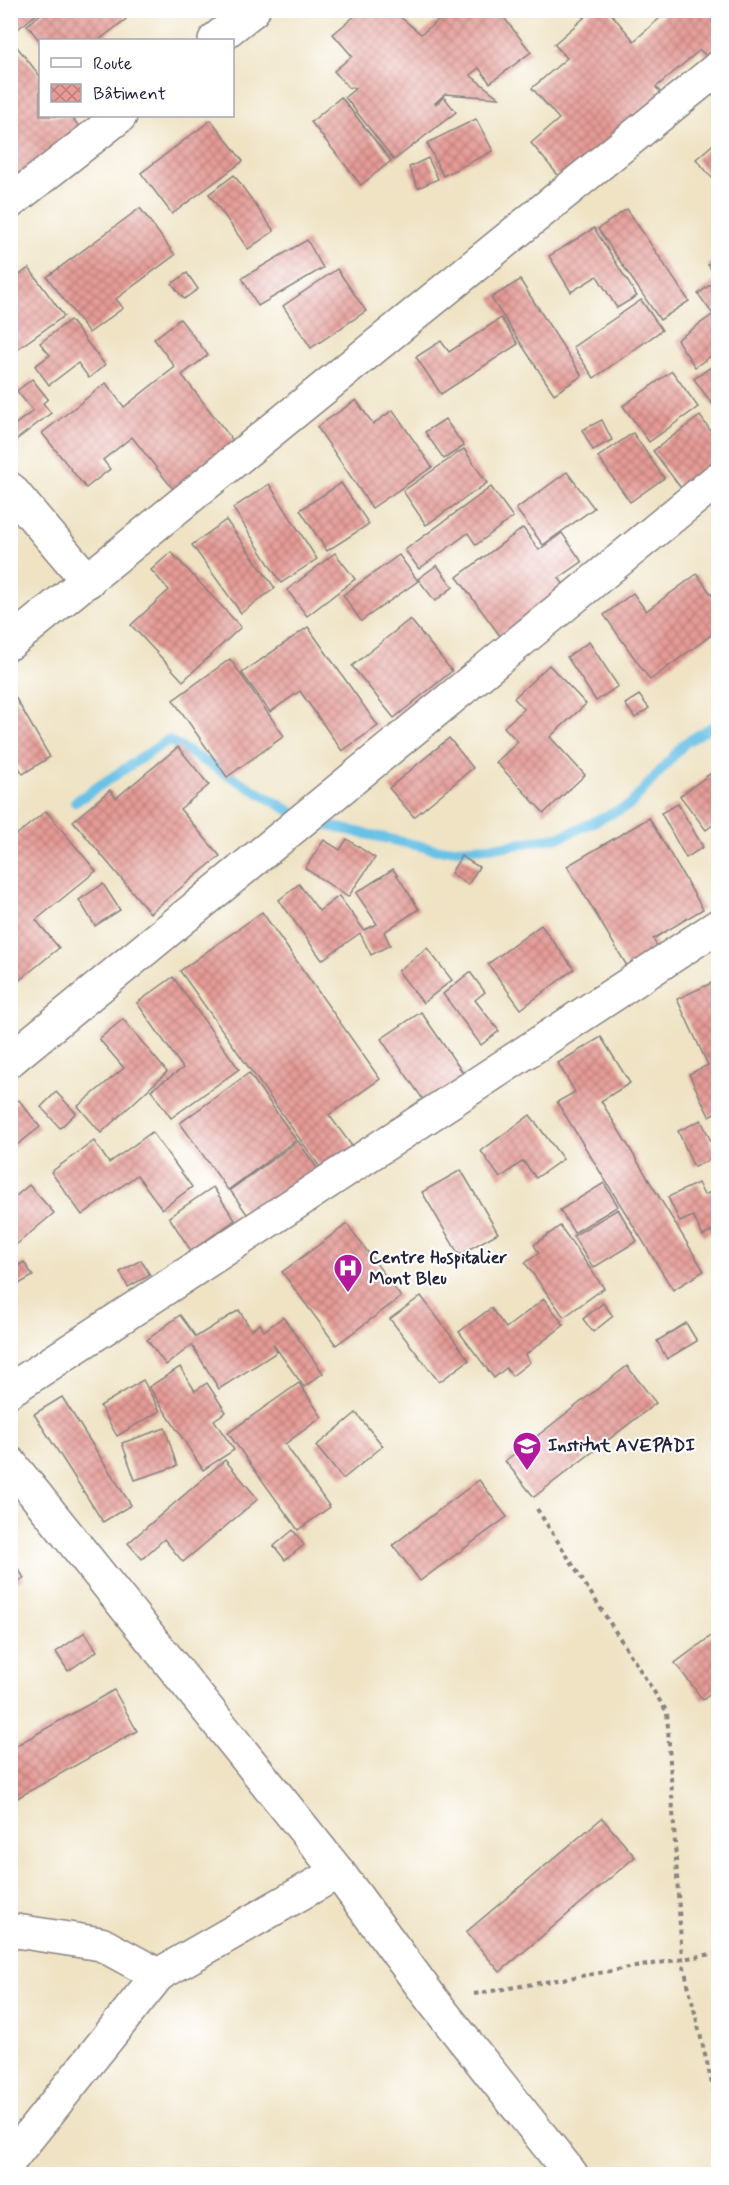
<svg xmlns="http://www.w3.org/2000/svg" width="729" height="2185" font-family="Mynerve,sans-serif">
  <style>
    .lines { fill: none; stroke-linecap: round; stroke-linejoin: round }
    .stream { stroke: #68c1e6; stroke-width: 10 }
    .building { fill: url(#building-cross-hatch) }
    .minor-casing { stroke: #888280; stroke-width: 36 }
    .path { stroke: #888280; stroke-width: 4; stroke-dasharray: 4.5 4.5; stroke-linecap: butt }
    .minor { stroke: #fff; stroke-width: 33 }
    .labels { text-anchor: middle; dominant-baseline: central; stroke-width: 4.5; stroke-linejoin: round; paint-order: stroke }
    .poi-label { font-size: 18px; font-weight: bold; fill: #22223b; stroke: #fff; text-anchor: start }
  </style>
  <defs>
    <pattern id="building-cross-hatch" width="8" height="8" patternUnits="userSpaceOnUse" patternTransform="scale(1.5)"><rect width="8" height="8" fill="#e69b96"/><path d="M0 0l8 8M0 8l8-8" fill="none" stroke="#ba7e7c"/></pattern>
  </defs>
  <rect width="100%" height="100%" fill="#fff"/>
  <filter id="ink" filterUnits="userSpaceOnUse"><feTurbulence type="fractalNoise" baseFrequency=".0167" numOctaves="2"/><feDisplacementMap in="SourceGraphic" scale="12" xChannelSelector="R" yChannelSelector="G"/><feConvolveMatrix kernelMatrix="1 2 1 2 8 2 1 2 1" color-interpolation-filters="sRGB"/></filter>
  <filter id="wash" filterUnits="userSpaceOnUse"><feTurbulence type="fractalNoise" baseFrequency=".008" numOctaves="4" result="noise"/><feDisplacementMap in="SourceGraphic" scale="24" xChannelSelector="R" yChannelSelector="G"/><feGaussianBlur stdDeviation="1.35" result="paint"/><feColorMatrix in="noise" values="0 0 0 0 0 0 0 0 0 0 0 0 0 0 0 0 0 1.4 0 .05"/><feComposite in="paint" operator="in"/></filter>
  <g filter="url(#wash)">
    <rect width="100%" height="100%" fill="#efe3c4"/>
    <g class="lines">
      <g class="stream">
        <path d="M 75,802 L 168,740 L 292,812"/>
        <path d="M 330,826 L 438,850 L 507,846 L 563,836 L 630,805 L 685,743 L 718,723"/>
      </g>
    </g>
    <g id="blocks">
      <g class="building">
        <path d="M 10,10 L 42,10 L 14,32 L 10,27 Z"/>
        <path d="M 46,10 L 119,10 L 126,19 L 99,40 L 39,40 L 27,25 Z"/>
        <path d="M 362,10 L 392,10 L 421,34 L 452,10 L 498,10 L 531,52 L 490,83 L 479,68 L 470,75 L 499,98 L 445,94 L 435,103 L 436,104 L 444,97 L 456,112 L 394,160 L 345,97 L 356,88 L 348,87 L 334,71 L 352,56 L 333,34 Z"/>
        <path d="M 593,10 L 608,10 L 634,41 L 669,10 L 716,10 L 718,13 L 718,49 L 708,58 L 700,50 L 656,87 L 663,96 L 563,181 L 531,143 L 559,119 L 532,88 L 567,58 L 554,44 Z"/>
        <path d="M 10,38 L 40,76 L 40,116 L 71,116 L 85,134 L 10,191 Z"/>
        <path d="M 341,97 L 391,161 L 361,185 L 311,122 Z"/>
        <path d="M 476,119 L 493,151 L 443,176 L 427,143 Z"/>
        <path d="M 211,120 L 243,161 L 172,214 L 141,173 Z"/>
        <path d="M 718,140 L 718,185 L 696,159 Z"/>
        <path d="M 428,158 L 438,179 L 418,188 L 409,167 Z"/>
        <path d="M 234,175 L 274,231 L 248,249 L 209,194 Z"/>
        <path d="M 140,208 L 175,255 L 116,299 L 123,308 L 89,333 L 47,277 Z"/>
        <path d="M 627,209 L 689,301 L 660,320 L 598,229 Z"/>
        <path d="M 594,228 L 637,296 L 617,308 L 597,276 L 571,292 L 549,256 Z"/>
        <path d="M 307,240 L 323,268 L 258,306 L 242,278 Z"/>
        <path d="M 718,257 L 718,279 L 708,265 Z"/>
        <path d="M 29,268 L 64,316 L 10,354 L 10,282 Z"/>
        <path d="M 337,269 L 366,311 L 311,348 L 283,306 Z"/>
        <path d="M 187,273 L 198,289 L 184,299 L 172,284 Z"/>
        <path d="M 718,279 L 718,308 L 712,313 L 698,294 Z"/>
        <path d="M 520,280 L 582,376 L 554,394 L 491,298 Z"/>
        <path d="M 641,300 L 662,330 L 594,378 L 573,347 Z"/>
        <path d="M 718,311 L 718,351 L 695,367 L 677,340 Z"/>
        <path d="M 501,318 L 518,344 L 441,394 L 416,357 L 441,341 L 449,352 Z"/>
        <path d="M 180,319 L 208,355 L 182,375 L 238,447 L 177,494 L 132,437 L 103,460 L 110,469 L 86,488 L 42,433 L 106,383 L 124,407 L 175,367 L 154,339 Z"/>
        <path d="M 70,320 L 105,365 L 89,378 L 78,363 L 49,385 L 35,366 L 50,355 L 40,343 Z"/>
        <path d="M 718,362 L 718,412 L 694,379 Z"/>
        <path d="M 672,371 L 698,407 L 649,442 L 623,406 Z"/>
        <path d="M 32,379 L 48,399 L 43,403 L 51,413 L 16,440 L 10,432 L 10,428 L 33,411 L 17,391 Z"/>
        <path d="M 356,400 L 373,424 L 393,410 L 432,467 L 372,508 L 317,427 Z"/>
        <path d="M 700,416 L 718,441 L 718,461 L 681,488 L 653,451 Z"/>
        <path d="M 445,419 L 464,446 L 444,459 L 425,432 Z"/>
        <path d="M 602,420 L 612,440 L 593,450 L 582,430 Z"/>
        <path d="M 633,433 L 664,478 L 630,502 L 598,457 Z"/>
        <path d="M 464,449 L 487,483 L 426,525 L 403,491 Z"/>
        <path d="M 567,472 L 594,508 L 543,545 L 516,509 Z"/>
        <path d="M 341,483 L 369,524 L 327,551 L 300,510 Z"/>
        <path d="M 269,484 L 317,559 L 281,583 L 233,508 Z"/>
        <path d="M 491,487 L 513,517 L 476,545 L 468,533 L 419,569 L 405,550 Z"/>
        <path d="M 226,520 L 275,588 L 241,613 L 192,545 Z"/>
        <path d="M 523,528 L 539,550 L 562,533 L 582,562 L 559,578 L 566,588 L 500,636 L 457,577 Z"/>
        <path d="M 171,552 L 241,627 L 183,681 L 131,625 L 169,590 L 151,570 Z"/>
        <path d="M 335,553 L 355,579 L 307,616 L 287,590 Z"/>
        <path d="M 399,555 L 418,581 L 361,621 L 343,595 Z"/>
        <path d="M 437,565 L 453,587 L 435,601 L 418,579 Z"/>
        <path d="M 697,574 L 718,604 L 718,630 L 650,680 L 604,615 L 633,593 L 646,611 Z"/>
        <path d="M 410,619 L 452,671 L 394,718 L 352,666 Z"/>
        <path d="M 308,627 L 378,726 L 342,751 L 300,691 L 270,712 L 242,673 Z"/>
        <path d="M 589,642 L 618,686 L 596,701 L 567,657 Z"/>
        <path d="M 230,659 L 284,736 L 227,777 L 173,700 Z"/>
        <path d="M 549,665 L 586,704 L 550,737 L 585,775 L 544,813 L 496,762 L 518,742 L 504,727 L 524,709 L 514,698 Z"/>
        <path d="M 639,695 L 649,708 L 635,718 L 625,704 Z"/>
        <path d="M 15,697 L 50,757 L 23,774 L 10,753 L 10,699 Z"/>
        <path d="M 449,738 L 473,768 L 414,817 L 389,788 Z"/>
        <path d="M 178,747 L 209,785 L 180,809 L 220,856 L 150,913 L 73,821 L 110,790 L 116,798 Z"/>
        <path d="M 718,768 L 718,821 L 706,830 L 680,796 Z"/>
        <path d="M 678,804 L 703,847 L 686,858 L 661,813 Z"/>
        <path d="M 46,811 L 96,871 L 36,920 L 59,948 L 10,988 L 10,840 Z"/>
        <path d="M 649,818 L 703,909 L 653,939 L 661,953 L 630,971 L 567,866 Z"/>
        <path d="M 347,839 L 375,858 L 348,897 L 305,868 L 324,840 L 340,850 Z"/>
        <path d="M 461,856 L 479,867 L 468,885 L 451,873 Z"/>
        <path d="M 393,869 L 419,909 L 384,932 L 390,945 L 371,955 L 360,933 L 322,960 L 279,900 L 299,884 L 319,911 L 339,896 L 364,930 L 377,924 L 356,893 Z"/>
        <path d="M 103,884 L 120,910 L 95,926 L 79,900 Z"/>
        <path d="M 262,912 L 380,1079 L 329,1115 L 355,1150 L 324,1173 L 180,971 Z"/>
        <path d="M 541,925 L 574,969 L 521,1009 L 488,964 Z"/>
        <path d="M 427,948 L 452,980 L 423,1003 L 398,971 Z"/>
        <path d="M 470,972 L 485,992 L 475,1000 L 499,1031 L 481,1045 L 443,994 Z"/>
        <path d="M 173,977 L 239,1069 L 171,1118 L 151,1090 L 183,1068 L 137,1003 Z"/>
        <path d="M 718,980 L 718,1111 L 709,1116 L 689,1074 L 708,1065 L 677,999 Z"/>
        <path d="M 421,1012 L 468,1080 L 429,1108 L 381,1039 Z"/>
        <path d="M 123,1019 L 167,1072 L 101,1133 L 78,1106 L 124,1068 L 99,1039 Z"/>
        <path d="M 601,1037 L 630,1083 L 601,1101 L 704,1271 L 673,1290 L 557,1102 L 575,1092 L 558,1063 Z"/>
        <path d="M 249,1073 L 296,1140 L 228,1190 L 180,1123 Z"/>
        <path d="M 56,1092 L 76,1113 L 60,1128 L 41,1107 Z"/>
        <path d="M 19,1100 L 40,1127 L 13,1148 L 10,1145 L 10,1106 Z"/>
        <path d="M 530,1115 L 563,1159 L 536,1178 L 523,1161 L 500,1178 L 481,1151 Z"/>
        <path d="M 701,1120 L 718,1156 L 694,1167 L 678,1131 Z"/>
        <path d="M 152,1132 L 192,1187 L 162,1209 L 137,1175 L 82,1215 L 51,1172 L 94,1141 L 109,1163 Z"/>
        <path d="M 298,1141 L 322,1175 L 254,1224 L 230,1190 Z"/>
        <path d="M 461,1170 L 498,1233 L 459,1255 L 422,1192 Z"/>
        <path d="M 604,1183 L 618,1206 L 574,1233 L 560,1210 Z"/>
        <path d="M 698,1183 L 704,1195 L 718,1189 L 718,1228 L 703,1236 L 693,1216 L 680,1222 L 668,1197 Z"/>
        <path d="M 29,1185 L 54,1213 L 10,1250 L 10,1201 Z"/>
        <path d="M 213,1187 L 235,1220 L 191,1251 L 169,1217 Z"/>
        <path d="M 618,1209 L 637,1241 L 593,1268 L 573,1236 Z"/>
        <path d="M 347,1224 L 401,1297 L 336,1345 L 282,1272 Z"/>
        <path d="M 560,1226 L 604,1288 L 564,1317 L 525,1263 L 539,1253 L 534,1245 Z"/>
        <path d="M 141,1260 L 150,1275 L 128,1287 L 120,1272 Z"/>
        <path d="M 24,1262 L 33,1276 L 17,1285 L 10,1275 L 10,1271 Z"/>
        <path d="M 421,1296 L 469,1360 L 439,1382 L 390,1319 Z"/>
        <path d="M 544,1299 L 564,1325 L 525,1355 L 530,1362 L 512,1376 L 506,1368 L 494,1378 L 459,1332 L 491,1308 L 506,1328 Z"/>
        <path d="M 603,1303 L 613,1316 L 593,1332 L 583,1319 Z"/>
        <path d="M 239,1310 L 251,1330 L 260,1324 L 264,1331 L 283,1317 L 323,1373 L 304,1387 L 273,1344 L 277,1352 L 219,1389 L 192,1345 L 166,1365 L 147,1340 L 180,1315 L 196,1337 Z"/>
        <path d="M 686,1323 L 697,1341 L 667,1359 L 657,1341 Z"/>
        <path d="M 627,1366 L 656,1403 L 534,1497 L 505,1461 Z"/>
        <path d="M 180,1367 L 195,1391 L 207,1383 L 226,1412 L 214,1420 L 234,1450 L 203,1470 L 149,1387 Z"/>
        <path d="M 143,1380 L 160,1411 L 117,1436 L 100,1406 Z"/>
        <path d="M 299,1383 L 322,1417 L 285,1444 L 330,1507 L 298,1530 L 228,1433 Z"/>
        <path d="M 62,1397 L 131,1505 L 103,1522 L 34,1414 Z"/>
        <path d="M 356,1413 L 383,1446 L 343,1479 L 316,1446 Z"/>
        <path d="M 165,1428 L 177,1466 L 135,1480 L 122,1443 Z"/>
        <path d="M 225,1460 L 258,1499 L 183,1562 L 164,1539 L 142,1559 L 128,1543 Z"/>
        <path d="M 479,1480 L 507,1517 L 420,1581 L 393,1545 Z"/>
        <path d="M 293,1530 L 304,1545 L 285,1560 L 274,1546 Z"/>
        <path d="M 10,1556 L 24,1578 L 10,1587 Z"/>
        <path d="M 718,1631 L 718,1688 L 703,1700 L 675,1663 Z"/>
        <path d="M 85,1632 L 97,1651 L 68,1671 L 56,1652 Z"/>
        <path d="M 114,1690 L 137,1731 L 10,1802 L 10,1749 Z"/>
        <path d="M 602,1818 L 635,1857 L 500,1972 L 466,1932 Z"/>
      </g>
    </g>
  </g>
  <g filter="url(#ink)">
    <use href="#blocks" fill-opacity="0" stroke="#888280" stroke-width="1.5"/>
    <g class="lines">
      <g class="minor-casing">
        <g id="minor">
          <path d="M 215,40 L 253,10"/>
          <path d="M 10,202 L 120,116"/>
          <path d="M 10,489 L 88,581"/>
          <path d="M 10,643 L 718,68"/>
          <path d="M 10,1060 L 718,479"/>
          <path d="M 10,1390 L 718,926"/>
          <path d="M 10,1463 L 338,1872 L 433,2001 L 571,2174"/>
          <path d="M 10,1930 L 101,1944 L 158,1975 L 338,1872"/>
          <path d="M 10,2160 L 158,1975"/>
        </g>
      </g>
      <g class="path">
        <path d="M 537,1509 L 667,1712 L 682,1959 L 718,2109"/>
        <path d="M 474,1994 L 718,1953"/>
      </g>
      <use href="#minor" class="minor"/>
    </g>
  </g>
  <defs>
    <g id="hospital-pin" transform="scale(1.5)"><path d="M0 17L-7.5 6A9.5 9.5 0 1 1 7.5 6Z" fill="#b5179e" stroke="#fff"/><path d="M-5-5h3v3.5h4V-5h3V5h-3V1.5h-4V5h-3Z" fill="#fff"/></g>
    <g id="school-pin" transform="scale(1.5)"><path d="M0 17L-7.5 6A9.5 9.5 0 1 1 7.5 6Z" fill="#b5179e" stroke="#fff"/><path d="M0-5L7-2L0 1L-7-2ZM-4 1L0 2.5L4 1V4Q0 6-4 4Z" fill="#fff"/></g>
  </defs>
  <g fill-rule="evenodd">
    <use href="#hospital-pin" x="348" y="1268"/>
    <use href="#school-pin" x="527" y="1446"/>
  </g>
  <g class="labels">
    <g class="poi-label">
      <text x="369" y="1258">Centre Hospitalier<tspan x="369" dy="21">Mont Bleu</tspan></text>
      <text x="548" y="1446">Institut AVEPADI</text>
    </g>
  </g>
  <rect width="729" height="2185" fill="none" stroke="#fff" stroke-width="36"/>
  <rect x="39" y="39" width="195" height="78" fill="#ffffff" stroke="#a7a7b1" stroke-width="1.5"/>
  <rect x="51" y="58" width="30" height="9" fill="#ffffff" stroke="#a7a7b1" stroke-width="1.5"/>
  <text x="93" y="69" font-size="18" fill="#22223b">Route</text>
  <rect x="51" y="84" width="30" height="18" fill="url(#building-cross-hatch)" stroke="#a7a7b1" stroke-width="1.5"/>
  <text x="93" y="99" font-size="18" fill="#22223b">Bâtiment</text>
</svg>
